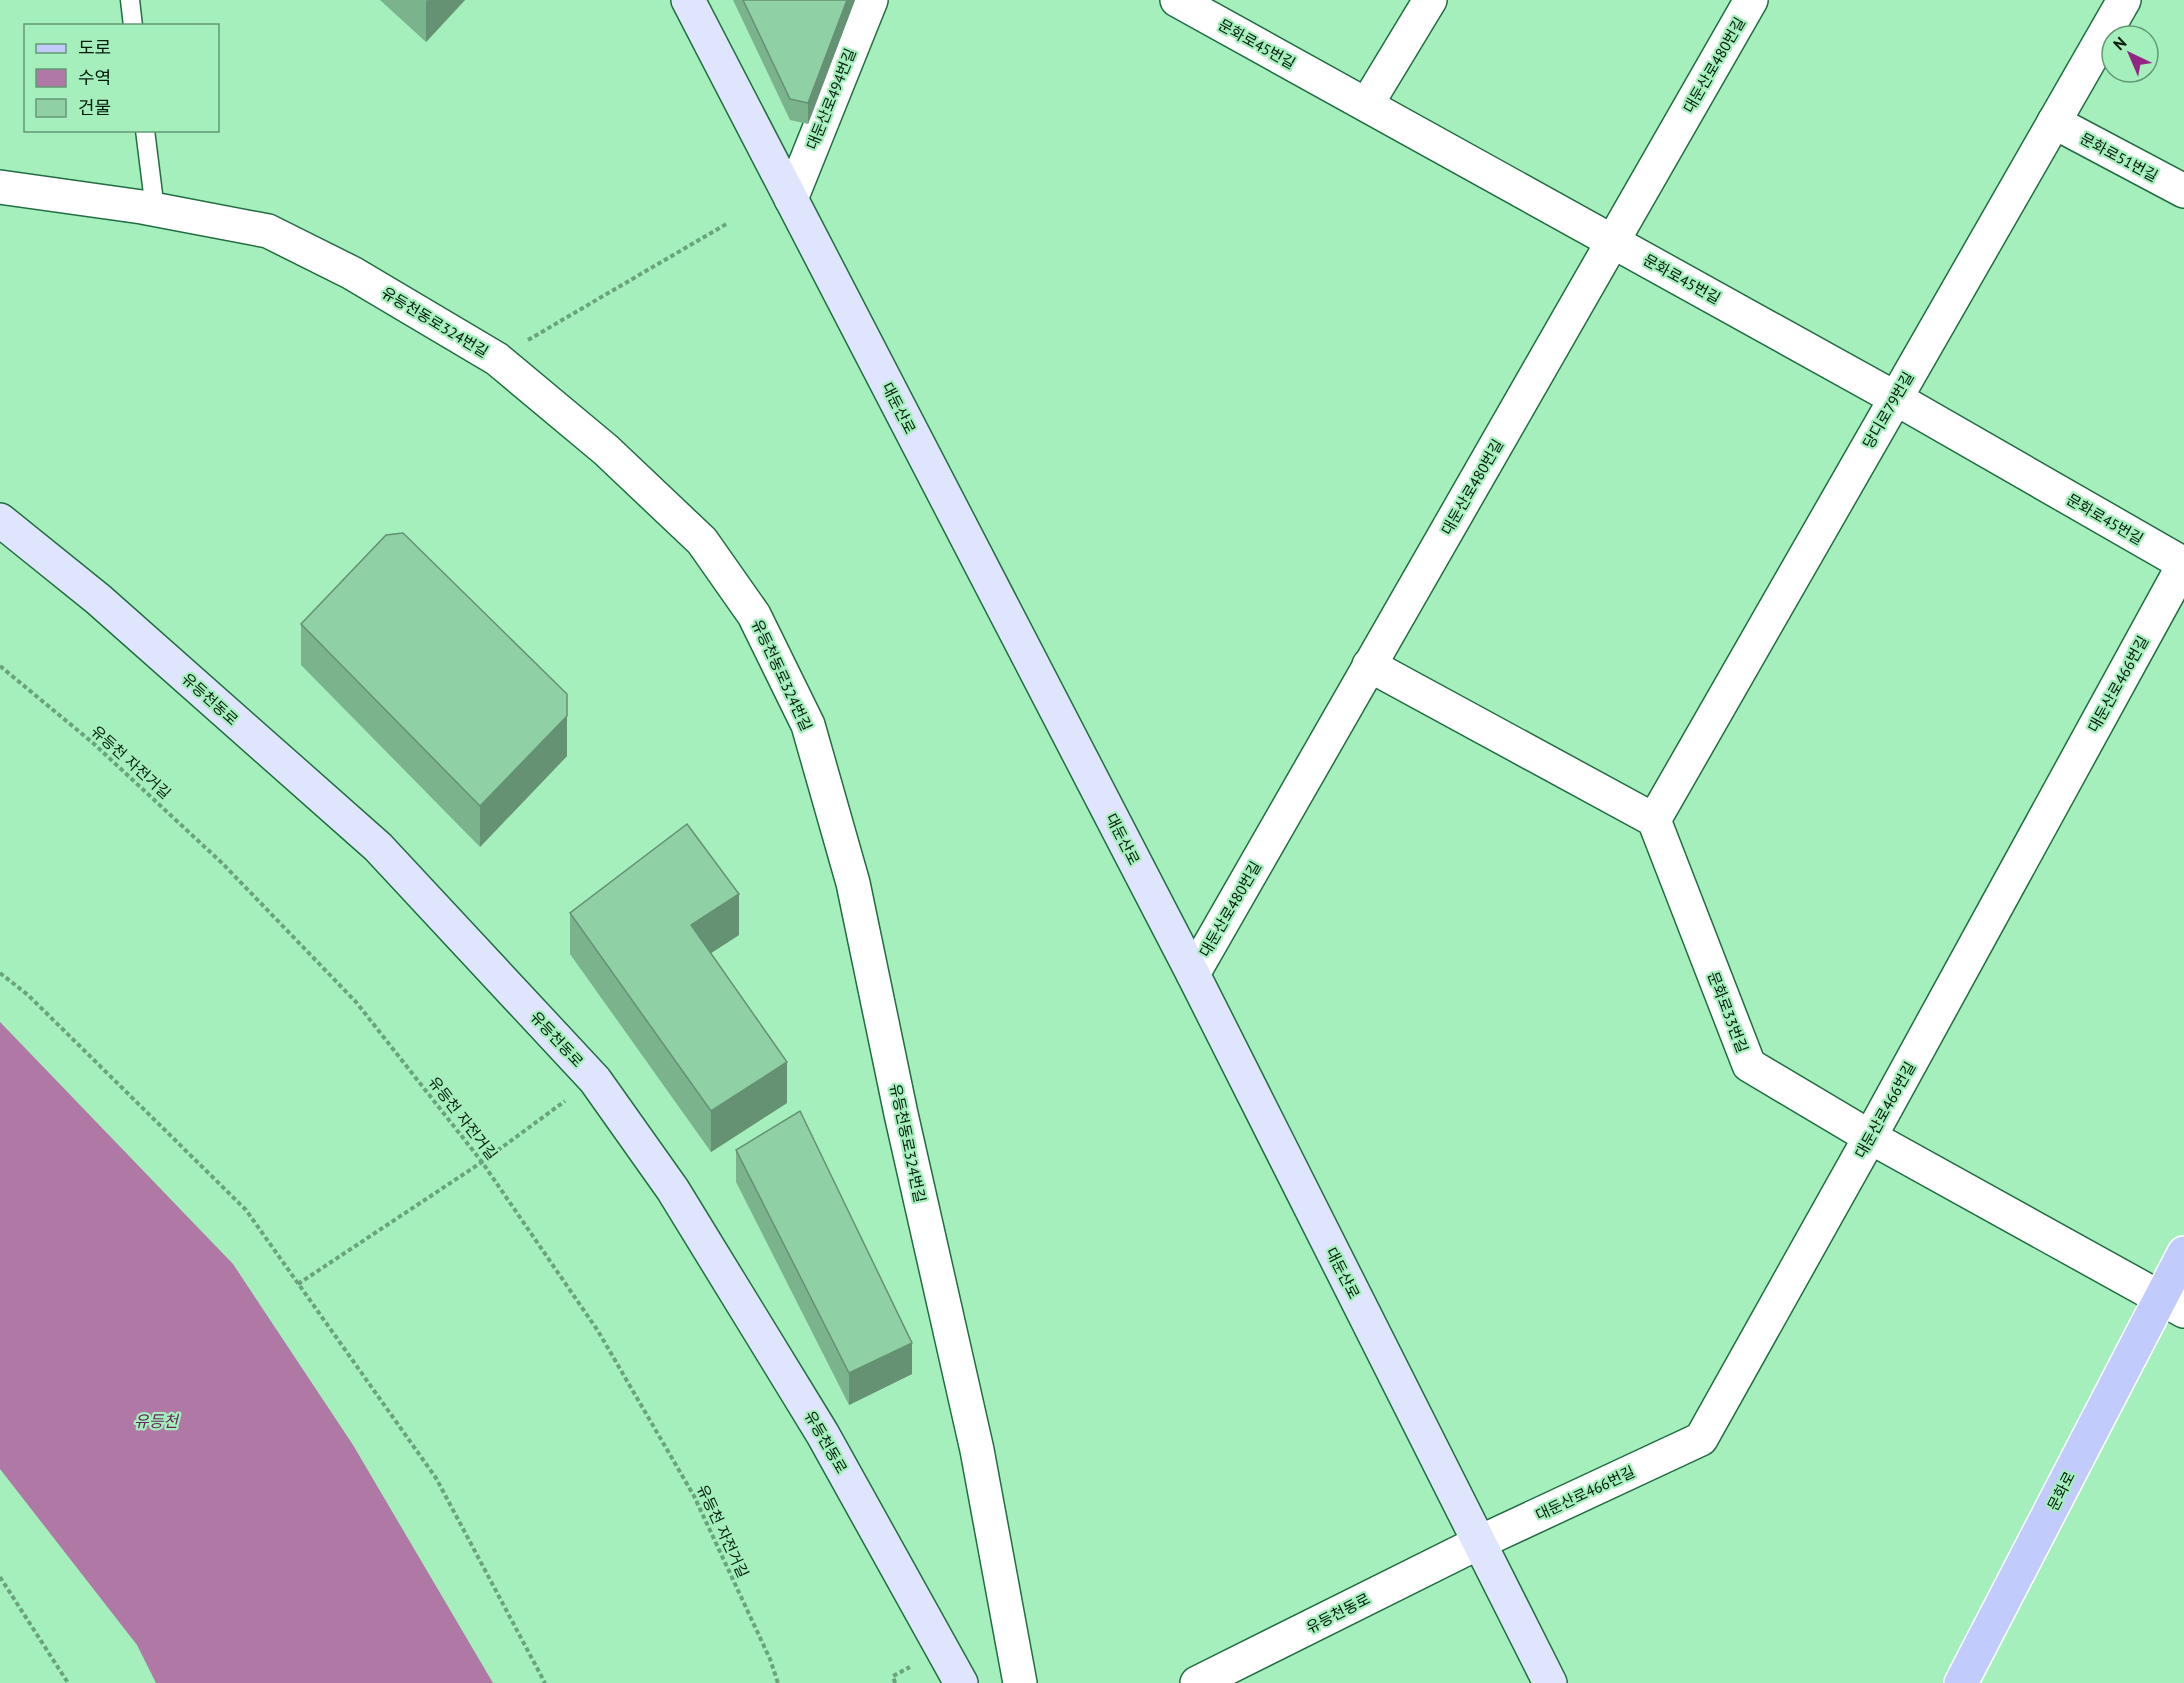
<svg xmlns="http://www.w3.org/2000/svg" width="2184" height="1683" font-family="'PT Sans','Noto Sans KR',sans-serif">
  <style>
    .water { fill: #b078a4 }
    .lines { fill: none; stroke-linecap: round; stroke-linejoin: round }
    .service-casing { stroke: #226d42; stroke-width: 21 }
    .minor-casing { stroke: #226d42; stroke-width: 36 }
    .secondary-casing { stroke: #226d42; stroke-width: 36 }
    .primary-casing { stroke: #fff; stroke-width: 36 }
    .path { stroke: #6aa47d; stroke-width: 4; stroke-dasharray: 4.5 3; stroke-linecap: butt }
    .service { stroke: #fff; stroke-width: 18 }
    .minor { stroke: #fff; stroke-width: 33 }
    .secondary { stroke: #e0e5fe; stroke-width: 33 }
    .primary { stroke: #c1cbfc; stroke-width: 33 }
    .wall { fill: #7bb38d }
    .shaded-wall { fill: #649273 }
    .building { fill: #8fd0a4; stroke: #649273; stroke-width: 1.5 }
    .labels { text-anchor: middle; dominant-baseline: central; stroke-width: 4.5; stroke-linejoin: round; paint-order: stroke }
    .street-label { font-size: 15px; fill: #001b09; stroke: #a4efbc }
    .water-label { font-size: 16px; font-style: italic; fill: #69255f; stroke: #a4efbc }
  </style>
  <rect width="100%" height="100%" fill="#a4efbc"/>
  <path class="water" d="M 0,1022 L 233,1264 L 353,1445 L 493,1683 L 156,1683 L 137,1645 L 0,1469 Z"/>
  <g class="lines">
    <g class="service-casing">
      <g id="service">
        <path d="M 130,0 L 133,26"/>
        <path d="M 145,130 L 155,210"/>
      </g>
    </g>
    <g class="minor-casing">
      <g id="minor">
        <path d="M 1177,0 L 1895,398 L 2184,564"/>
        <path d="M 1367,104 L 1430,0"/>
        <path d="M 2054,122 L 2184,191"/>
        <path d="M 0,187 L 142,207 L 268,231 L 352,273 L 497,359 L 606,450 L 702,541 L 754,615 L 808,725 L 853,883 L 901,1114 L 977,1450 L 1020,1683"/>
        <path d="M 791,199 L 871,0"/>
        <path d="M 1369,665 L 1654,820 L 1749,1065 L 1870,1137 L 2184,1311"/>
        <path d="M 1654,820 L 2124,0"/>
        <path d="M 1193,974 L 1751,0"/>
        <path d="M 1197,1683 L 1478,1543 L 1701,1439 L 1870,1137 L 2184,564"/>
      </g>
    </g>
    <g class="secondary-casing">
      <g id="secondary">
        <path d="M 688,0 L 1193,974 L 1550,1683"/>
        <path d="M 0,520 L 98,599 L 378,847 L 595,1080 L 673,1190 L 822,1433 L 961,1683"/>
      </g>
    </g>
    <g class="primary-casing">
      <path id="primary" d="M 1961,1683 L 2184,1253"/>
    </g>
    <g class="path">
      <path d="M 528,340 L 728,223"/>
      <path d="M 0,666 L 93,743 L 222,863 L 356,1002 L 482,1162 L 598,1331 L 694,1496 L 770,1659 L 778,1683"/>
      <path d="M 0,973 L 28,995 L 246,1210 L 436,1478 L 545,1683"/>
      <path d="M 298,1284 L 482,1162 L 565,1101"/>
      <path d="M 0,1577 L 68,1683"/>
      <path d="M 895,1683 L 893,1676 L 910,1667"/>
    </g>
    <use href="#service" class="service"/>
    <use href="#minor" class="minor"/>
    <use href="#secondary" class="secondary"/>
    <use href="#primary" class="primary"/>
  </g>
  <g class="wall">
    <path d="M 380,0 L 465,0 L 426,42 Z"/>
    <path d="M 733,0 L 855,0 L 808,124 L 790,120 Z"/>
    <path d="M 301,624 L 567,756 L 480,847 L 301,665 Z"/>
    <path d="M 570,913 L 739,935 L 711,953 L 787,1103 L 711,1152 L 570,954 Z"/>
    <path d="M 736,1150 L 912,1374 L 849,1405 L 736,1182 Z"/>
  </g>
  <g class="shaded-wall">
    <path d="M 428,0 L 465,0 L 426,42 L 426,1 Z"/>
    <path d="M 847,0 L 855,0 L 808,124 L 808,103 Z"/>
    <path d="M 567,716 L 567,756 L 480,847 L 480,806 Z"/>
    <path d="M 739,894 L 739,935 L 691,966 L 691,925 Z"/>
    <path d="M 787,1062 L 787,1103 L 711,1152 L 711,1111 Z"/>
    <path d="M 912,1343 L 912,1374 L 849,1405 L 849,1373 Z"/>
  </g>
  <g class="building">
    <path d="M 743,0 L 847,0 L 808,103 L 790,99 Z"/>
    <path d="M 403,533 L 567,694 L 567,716 L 480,806 L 301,624 L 386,535 Z"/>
    <path d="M 687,824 L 739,894 L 691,925 L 787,1062 L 711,1111 L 570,913 Z"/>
    <path d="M 800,1111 L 912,1343 L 849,1373 L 736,1150 Z"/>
  </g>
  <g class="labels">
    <g class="street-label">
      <text transform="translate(1257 44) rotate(29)">문화로45번길</text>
      <text transform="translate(1714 65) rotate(-60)">대둔산로480번길</text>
      <text transform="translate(831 99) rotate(-68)">대둔산로494번길</text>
      <text transform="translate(2119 157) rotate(28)">문화로51번길</text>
      <text transform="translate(1682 279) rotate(29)">문화로45번길</text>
      <text transform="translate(435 322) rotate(31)">유등천동로324번길</text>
      <text transform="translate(899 408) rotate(63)">대둔산로</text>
      <text transform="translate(1888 410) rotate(-60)">당디로79번길</text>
      <text transform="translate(1472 487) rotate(-60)">대둔산로480번길</text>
      <text transform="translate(2105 519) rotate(30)">문화로45번길</text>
      <text transform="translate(782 675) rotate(65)">유등천동로324번길</text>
      <text transform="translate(2118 684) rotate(-61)">대둔산로466번길</text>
      <text transform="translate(210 699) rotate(42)">유등천동로</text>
      <text transform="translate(131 762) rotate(42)">유등천 자전거길</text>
      <text transform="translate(1123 839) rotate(63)">대둔산로</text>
      <text transform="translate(1230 909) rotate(-60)">대둔산로480번길</text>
      <text transform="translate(1728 1012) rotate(69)">문화로33번길</text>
      <text transform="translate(557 1039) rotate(47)">유등천동로</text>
      <text transform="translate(1885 1110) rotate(-61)">대둔산로466번길</text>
      <text transform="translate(463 1118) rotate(52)">유등천 자전거길</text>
      <text transform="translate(908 1143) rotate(78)">유등천동로324번길</text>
      <text transform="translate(1343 1273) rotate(63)">대둔산로</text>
      <text transform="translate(826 1442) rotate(60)">유등천동로</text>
      <text transform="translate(2061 1491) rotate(-63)">문화로</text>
      <text transform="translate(1585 1493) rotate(-25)">대둔산로466번길</text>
      <text transform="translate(723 1531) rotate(65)">유등천 자전거길</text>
      <text transform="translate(1338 1613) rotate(-27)">유등천동로</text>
    </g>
    <g class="water-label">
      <text x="156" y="1421">유등천</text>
    </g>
  </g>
  <rect x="24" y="24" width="195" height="108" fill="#a4efbc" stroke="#629a74" stroke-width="1.5"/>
  <rect x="36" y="44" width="30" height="9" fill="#c1cbfc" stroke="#629a74" stroke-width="1.5"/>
  <text x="78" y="54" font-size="18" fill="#001b09">도로</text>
  <rect x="36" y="69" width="30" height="18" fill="#b078a4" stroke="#629a74" stroke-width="1.5"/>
  <text x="78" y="84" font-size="18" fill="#001b09">수역</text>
  <rect x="36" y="99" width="30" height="18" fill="#8fd0a4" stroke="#629a74" stroke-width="1.5"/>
  <text x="78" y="114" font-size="18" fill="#001b09">건물</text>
  <g transform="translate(2130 54) rotate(316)"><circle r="28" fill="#a4efbc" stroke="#629a74" stroke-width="1.5"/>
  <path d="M0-4.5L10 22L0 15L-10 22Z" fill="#942585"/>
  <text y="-9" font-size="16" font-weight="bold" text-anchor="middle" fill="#001b09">N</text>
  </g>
</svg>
